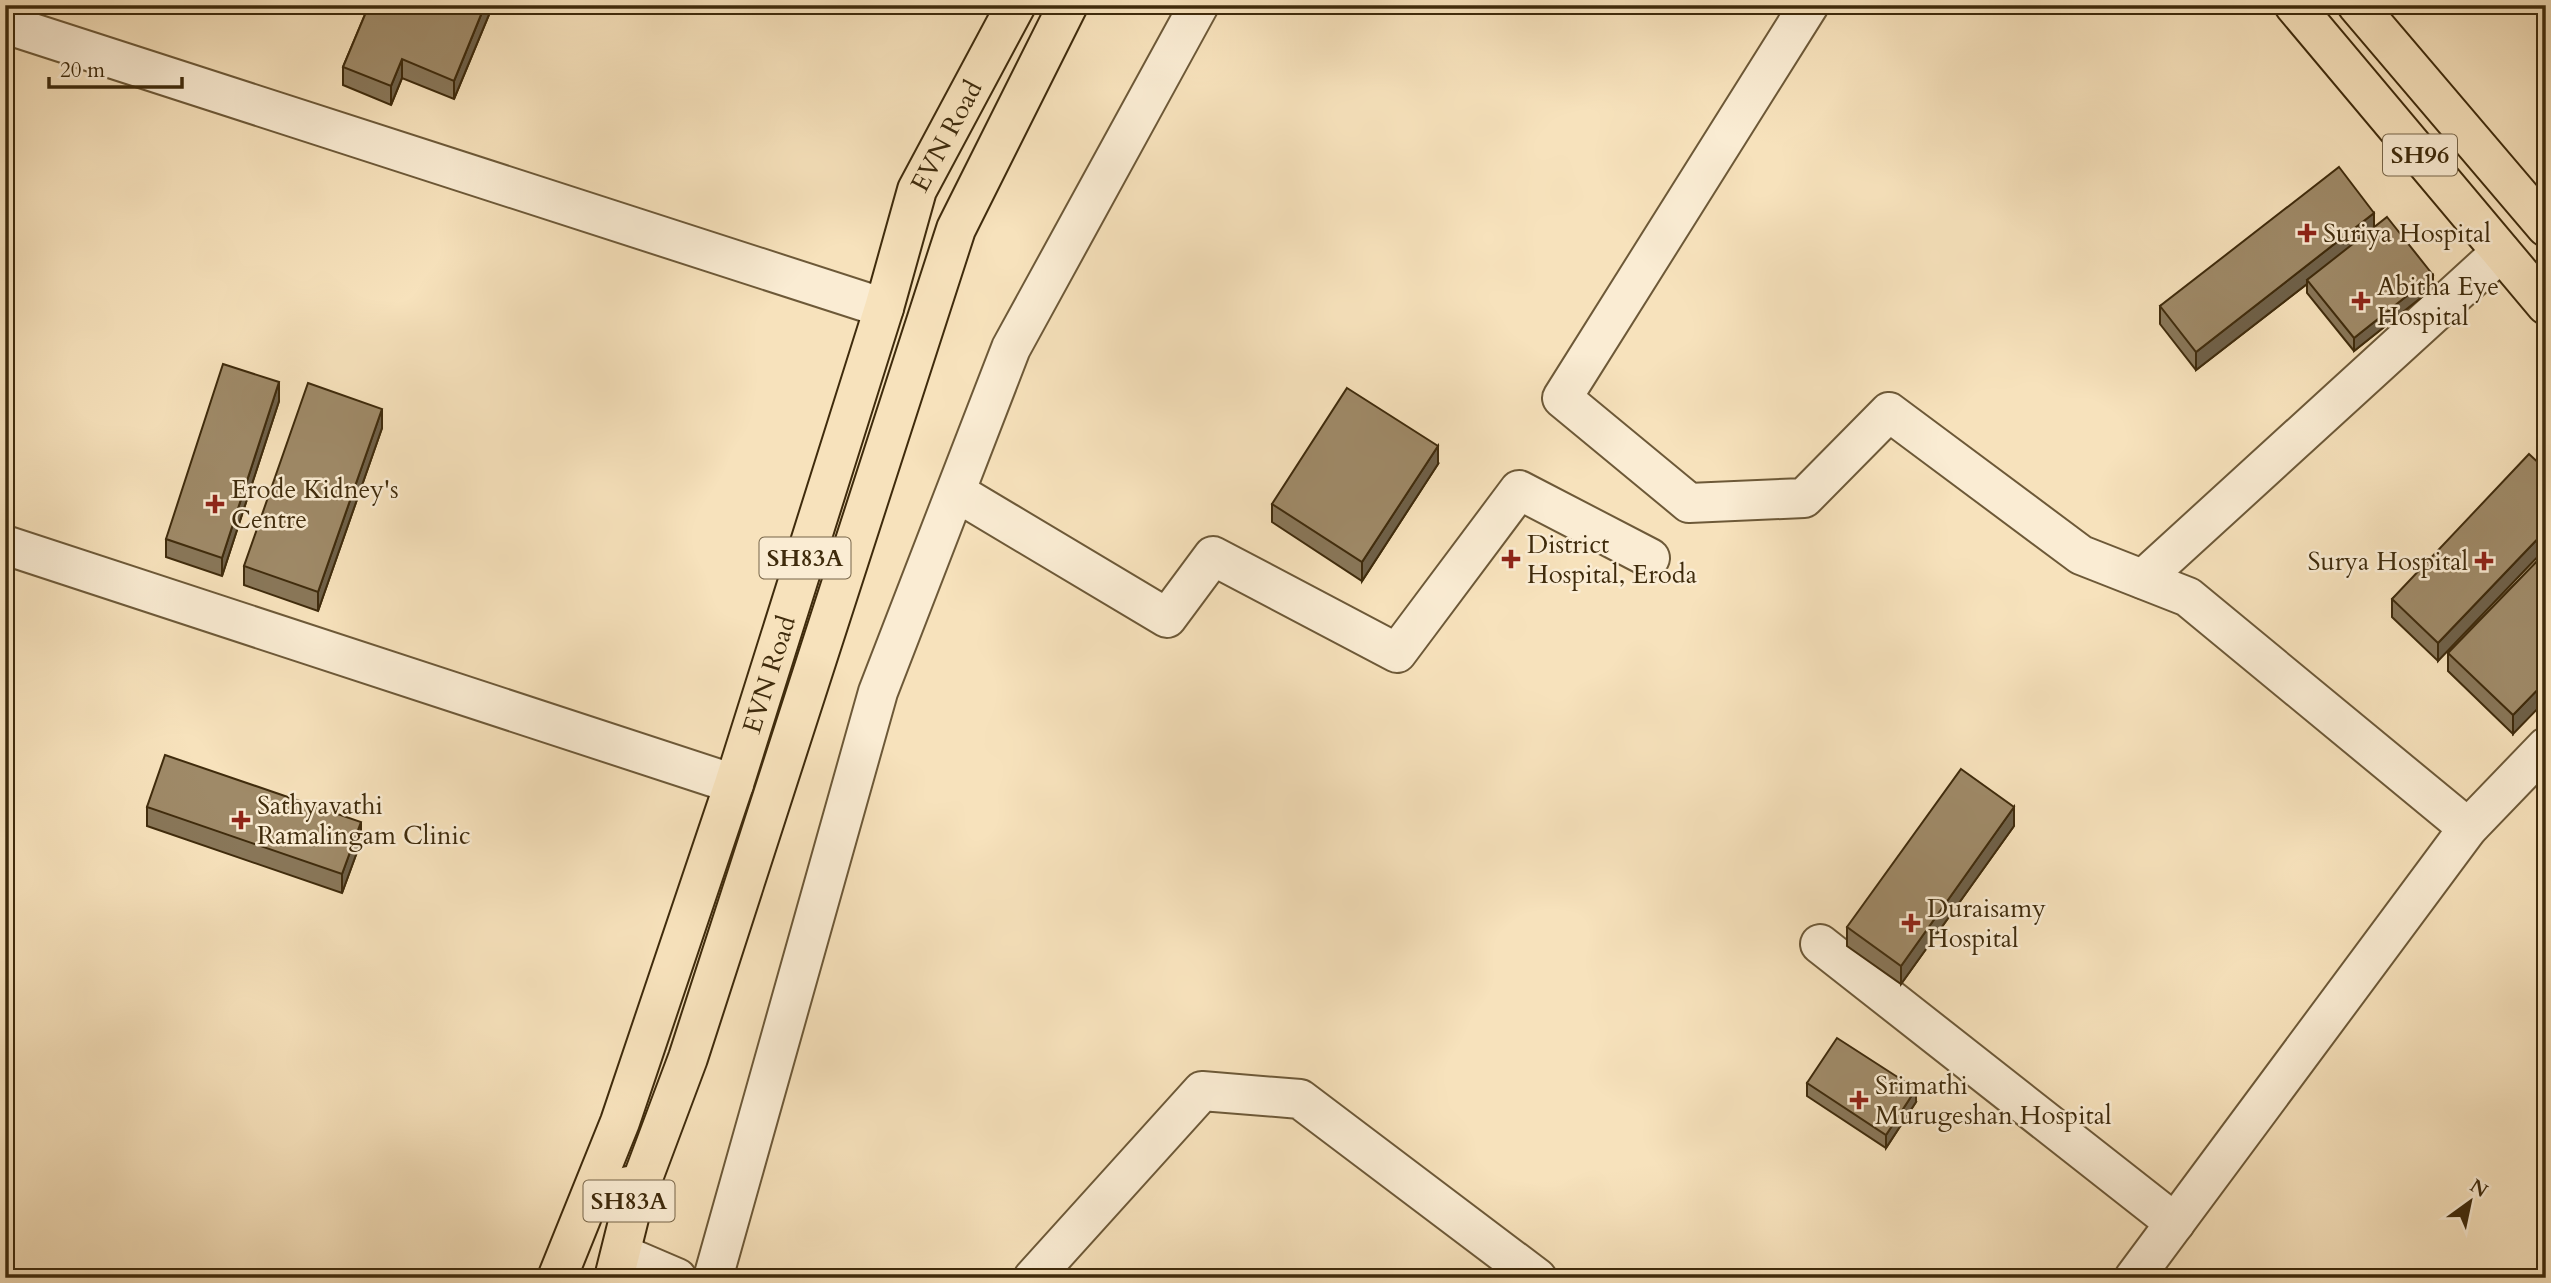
<svg xmlns="http://www.w3.org/2000/svg" width="2551" height="1283" font-family="Cardo,serif">
  <style>
    .lines { fill: none; stroke-linecap: round; stroke-linejoin: round }
    .minor-casing { stroke: #6d5938; stroke-width: 42 }
    .major-casing { stroke: #3f2b0c; stroke-width: 42 }
    .minor { stroke: #faecd3; stroke-width: 38 }
    .major { stroke: #f7e2bc; stroke-width: 38 }
    .wall { fill: #897759; stroke: #3f2b0c; stroke-width: 2 }
    .shaded-wall { fill: #6f6149; stroke: #3f2b0c; stroke-width: 2 }
    .building { fill: #9f8a68; stroke: #3f2b0c; stroke-width: 2 }
    .poi-dot { fill: #8f2418; stroke: #faecd3; stroke-width: 2.5 }
    .labels { text-anchor: middle; dominant-baseline: central; stroke-width: 5; stroke-linejoin: round; paint-order: stroke }
    .shield { fill: #faecd3; stroke: #776548; stroke-width: 2 }
    .shield-label { font-size: 24px; font-weight: bold; fill: #3f2b0c }
    .street-label { font-size: 26px; fill: #3f2b0c; stroke: #faecd3 }
    .poi-label { font-size: 26px; fill: #3f2b0c; stroke: #faecd3; text-anchor: start }
  </style>
  <rect width="100%" height="100%" fill="#f7e2bc"/>
  <filter id="stains"><feTurbulence type="fractalNoise" baseFrequency=".00286" numOctaves="4"/><feColorMatrix values="0 0 0 0 .2 0 0 0 0 .09 0 0 0 0 .02 0 0 0 .5 -.17"/></filter>
  <radialGradient id="worn" r=".72"><stop offset=".6" stop-color="#630" stop-opacity="0"/><stop offset="1" stop-color="#630" stop-opacity=".3"/></radialGradient>
  <g class="lines">
    <g class="minor-casing">
      <g id="minor">
        <path d="M 1809,5 L 1562,398 L 1689,503 L 1804,498 L 1889,412 L 2081,555 L 2188,597 L 2468,828"/>
        <path d="M 5,24 L 884,308"/>
        <path d="M 956,492 L 1167,618 L 1213,556 L 1397,653 L 1519,490 L 1650,558"/>
        <path d="M 5,545 L 734,784"/>
        <path d="M 2143,579 L 2501,252"/>
        <path d="M 1820,944 L 2175,1223"/>
        <path d="M 621,1254 L 677,1278"/>
        <path d="M 713,1278 L 878,692 L 1011,348 L 1199,5"/>
        <path d="M 1033,1278 L 1202,1091 L 1300,1099 L 1537,1278"/>
        <path d="M 2134,1278 L 2468,828 L 2546,747"/>
      </g>
    </g>
    <g class="major-casing">
      <g id="major">
        <path d="M 2294,5 L 2546,305"/>
        <path d="M 2357,5 L 2546,227"/>
        <path d="M 631,1210 L 688,1058 L 956,229 L 1068,5"/>
        <path id="s1" d="M 557,1278 L 620,1122 L 734,784 L 884,308 L 917,190 L 1016,5"/>
        <path d="M 614,1278 L 631,1210 L 628,1186"/>
      </g>
    </g>
    <use href="#minor" class="minor"/>
    <use href="#major" class="major"/>
  </g>
  <g class="wall">
    <path d="M 369,5 L 493,5 L 454,99 L 402,78 L 391,105 L 343,85 L 343,67 Z"/>
    <path d="M 2374,227 L 2433,288 L 2354,351 L 2307,293 L 2307,284 L 2196,370 L 2160,324 L 2160,306 Z"/>
    <path d="M 279,401 L 222,576 L 166,557 L 166,539 Z"/>
    <path d="M 382,428 L 318,611 L 244,585 L 244,566 Z"/>
    <path d="M 1438,464 L 1362,581 L 1272,522 L 1272,504 Z"/>
    <path d="M 2546,470 L 2438,661 L 2392,617 L 2392,599 Z"/>
    <path d="M 2546,552 L 2513,734 L 2448,671 L 2448,653 Z"/>
    <path d="M 147,807 L 361,841 L 342,893 L 147,826 Z"/>
    <path d="M 2014,826 L 1901,984 L 1847,946 L 1847,927 Z"/>
    <path d="M 1807,1083 L 1916,1102 L 1886,1148 L 1807,1096 Z"/>
  </g>
  <g class="shaded-wall">
    <path d="M 485,5 L 493,5 L 454,99 L 454,81 Z"/>
    <path d="M 402,59 L 402,78 L 391,105 L 391,86 Z"/>
    <path d="M 2374,213 L 2374,232 L 2307,280 L 2307,284 L 2196,370 L 2196,352 Z"/>
    <path d="M 2433,275 L 2433,288 L 2354,351 L 2354,338 Z"/>
    <path d="M 279,382 L 279,401 L 222,576 L 222,558 Z"/>
    <path d="M 382,409 L 382,428 L 318,611 L 318,592 Z"/>
    <path d="M 1438,446 L 1438,464 L 1362,581 L 1362,562 Z"/>
    <path d="M 2546,530 L 2546,548 L 2438,661 L 2438,643 Z"/>
    <path d="M 2546,681 L 2546,700 L 2513,734 L 2513,715 Z"/>
    <path d="M 2014,807 L 2014,826 L 1901,984 L 1901,966 Z"/>
    <path d="M 361,822 L 361,841 L 342,893 L 342,874 Z"/>
    <path d="M 1916,1089 L 1916,1102 L 1886,1148 L 1886,1135 Z"/>
  </g>
  <g class="building">
    <path d="M 369,5 L 485,5 L 454,81 L 402,59 L 391,86 L 343,67 Z"/>
    <path d="M 2339,167 L 2374,213 L 2196,352 L 2160,306 Z"/>
    <path d="M 2387,217 L 2433,275 L 2354,338 L 2307,280 Z"/>
    <path d="M 223,364 L 279,382 L 222,558 L 166,539 Z"/>
    <path d="M 308,383 L 382,409 L 318,592 L 244,566 Z"/>
    <path d="M 1347,388 L 1438,446 L 1362,562 L 1272,504 Z"/>
    <path d="M 2529,454 L 2546,470 L 2546,530 L 2438,643 L 2392,599 Z"/>
    <path d="M 2546,552 L 2546,681 L 2513,715 L 2448,653 Z"/>
    <path d="M 165,755 L 361,822 L 342,874 L 147,807 Z"/>
    <path d="M 1961,769 L 2014,807 L 1901,966 L 1847,927 Z"/>
    <path d="M 1837,1038 L 1916,1089 L 1886,1135 L 1807,1083 Z"/>
  </g>
  <g class="poi-dot">
    <path d="M2303.5 222.5h7v7h7v7h-7v7h-7v-7h-7v-7h7z"/>
    <path d="M2357.5 290.5h7v7h7v7h-7v7h-7v-7h-7v-7h7z"/>
    <path d="M211.5 493.5h7v7h7v7h-7v7h-7v-7h-7v-7h7z"/>
    <path d="M1507.5 548.5h7v7h7v7h-7v7h-7v-7h-7v-7h7z"/>
    <path d="M2480.5 550.5h7v7h7v7h-7v7h-7v-7h-7v-7h7z"/>
    <path d="M237.5 809.5h7v7h7v7h-7v7h-7v-7h-7v-7h7z"/>
    <path d="M1907.5 912.5h7v7h7v7h-7v7h-7v-7h-7v-7h7z"/>
    <path d="M1855.5 1089.5h7v7h7v7h-7v7h-7v-7h-7v-7h7z"/>
  </g>
  <g class="labels">
    <g class="shield">
      <rect x="2383" y="134.5" width="74" height="41" rx="5"/>
      <rect x="759.5" y="537.5" width="91" height="41" rx="5"/>
      <rect x="583.5" y="1180.5" width="91" height="41" rx="5"/>
    </g>
    <g class="shield-label">
      <text x="2420" y="155">SH96</text>
      <text x="805" y="558">SH83A</text>
      <text x="629" y="1201">SH83A</text>
    </g>
    <g class="street-label">
      <text stroke="none"><textPath href="#s1" startOffset="1208">EVN Road</textPath></text>
      <text stroke="none"><textPath href="#s1" startOffset="640">EVN Road</textPath></text>
    </g>
    <g class="poi-label">
      <text x="2323" y="233">Suriya Hospital</text>
      <text x="2377" y="286">Abitha Eye<tspan x="2377" dy="30">Hospital</tspan></text>
      <text x="231" y="489">Erode Kidney's<tspan x="231" dy="30">Centre</tspan></text>
      <text x="1527" y="544">District<tspan x="1527" dy="30">Hospital, Eroda</tspan></text>
      <text x="2468" y="561" text-anchor="end">Surya Hospital</text>
      <text x="257" y="805">Sathyavathi<tspan x="257" dy="30">Ramalingam Clinic</tspan></text>
      <text x="1927" y="908">Duraisamy<tspan x="1927" dy="30">Hospital</tspan></text>
      <text x="1875" y="1085">Srimathi<tspan x="1875" dy="30">Murugeshan Hospital</tspan></text>
    </g>
  </g>
  <rect width="2551" height="1283" fill="none" stroke="#f7e2bc" stroke-width="28"/>
  <rect x="7" y="7" width="2537" height="1269" fill="none" stroke="#3f2b0c" stroke-width="3.5"/>
  <rect x="14" y="14" width="2523" height="1255" fill="none" stroke="#3f2b0c" stroke-width="2"/>
  <g transform="translate(2470 1202) rotate(33)" stroke="#faecd3" stroke-width="5" paint-order="stroke">
  <path d="M0-5L12 26L0 18L-12 26Z" fill="#3f2b0c"/>
  <text y="-10" font-size="19" font-weight="bold" text-anchor="middle" fill="#3f2b0c">N</text>
  </g>
  <path d="M49 77v10h133v-10" fill="none" stroke="#3f2b0c" stroke-width="3.5"/>
  <text x="60" y="77" font-size="21" fill="#3f2b0c" stroke="#faecd3" stroke-width="5" paint-order="stroke">20 m</text>
  <rect width="100%" height="100%" filter="url(#stains)"/>
  <rect width="100%" height="100%" fill="url(#worn)"/>
</svg>
